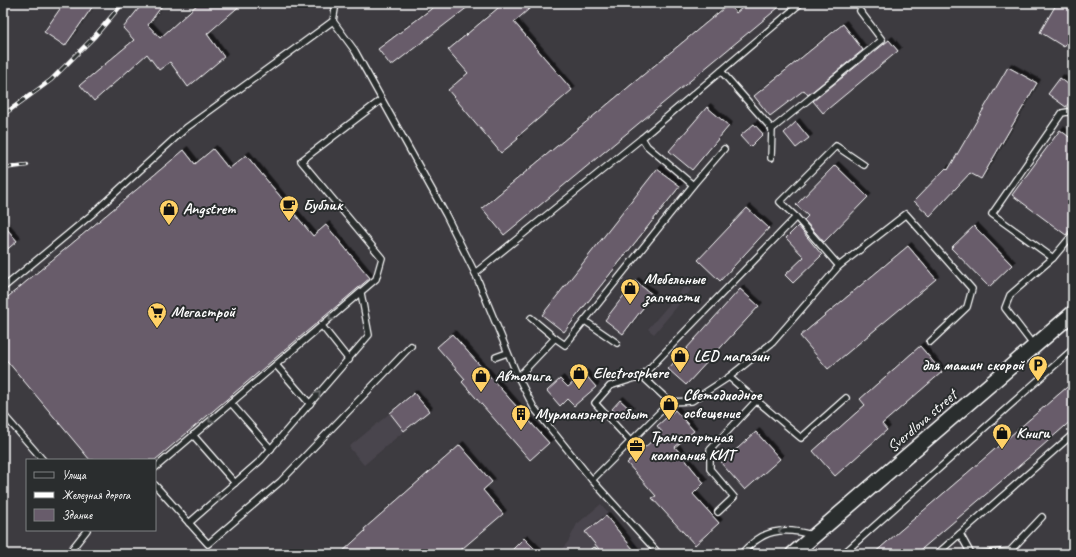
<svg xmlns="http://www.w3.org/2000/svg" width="1076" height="557" font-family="Caveat,sans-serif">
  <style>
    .built { fill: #4a454d }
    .building { fill: #685c6b; stroke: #fff; filter: url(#shadow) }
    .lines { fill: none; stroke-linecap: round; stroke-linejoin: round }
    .service-casing { stroke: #fff; stroke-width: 8 }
    .tertiary-casing { stroke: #fff; stroke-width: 17 }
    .service { stroke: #2a2d2e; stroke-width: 5.5 }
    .tertiary { stroke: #2a2d2e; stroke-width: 14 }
    .rail-casing { stroke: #fff; stroke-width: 4.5 }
    .rail { stroke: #2a2d2e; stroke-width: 3; stroke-dasharray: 9; stroke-linecap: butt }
    .oneway { stroke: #6a6c6d }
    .labels { text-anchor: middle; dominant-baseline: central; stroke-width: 4; stroke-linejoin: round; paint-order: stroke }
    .poi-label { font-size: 16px; font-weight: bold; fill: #fff; stroke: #2a2d2e; text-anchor: start }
    .street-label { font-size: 16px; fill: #fff; stroke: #2a2d2e }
  </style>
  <defs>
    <filter id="shadow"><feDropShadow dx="3.5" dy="-3.5" stdDeviation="0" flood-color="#0009"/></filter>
  </defs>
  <rect width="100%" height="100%" fill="#3d3b40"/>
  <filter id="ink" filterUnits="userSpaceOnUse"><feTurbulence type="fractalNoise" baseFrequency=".025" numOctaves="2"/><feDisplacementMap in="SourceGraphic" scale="8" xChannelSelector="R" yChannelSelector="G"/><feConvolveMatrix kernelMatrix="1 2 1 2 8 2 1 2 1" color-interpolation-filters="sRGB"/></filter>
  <g filter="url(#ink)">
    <g class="built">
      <path d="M 685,286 L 691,290 L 654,334 L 648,329 Z"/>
      <path d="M 390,413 L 404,431 L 364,465 L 349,447 Z"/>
      <path d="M 601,504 L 642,554 L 557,554 L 568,542 L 577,524 Z"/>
    </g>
    <g class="building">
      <path d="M 64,3 L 95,3 L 65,46 L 44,32 Z"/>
      <path d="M 143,3 L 164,3 L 148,25 L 160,38 L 199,3 L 243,3 L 207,34 L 224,57 L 188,87 L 170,62 L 159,70 L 147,54 L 94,101 L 80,85 L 134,40 L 123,28 Z"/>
      <path d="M 439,3 L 473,3 L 391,66 L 378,49 Z"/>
      <path d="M 504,3 L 536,3 L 514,22 L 572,90 L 517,137 L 518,139 L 501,153 L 448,90 L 468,73 L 448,50 Z"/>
      <path d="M 748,3 L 784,3 L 504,235 L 482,208 L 729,4 L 736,13 Z"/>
      <path d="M 1057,3 L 1073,3 L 1073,32 L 1064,47 L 1040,32 Z"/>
      <path d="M 843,24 L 863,50 L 808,95 L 804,90 L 770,116 L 754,96 Z"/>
      <path d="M 889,40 L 898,51 L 823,113 L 813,101 Z"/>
      <path d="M 1008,67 L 1037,83 L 981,179 L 970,173 L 930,216 L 914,201 L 946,168 L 948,170 Z"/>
      <path d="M 1060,78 L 1073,88 L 1073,97 L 1066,107 L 1048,94 Z"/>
      <path d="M 707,107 L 729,126 L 692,170 L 669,151 Z"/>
      <path d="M 796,122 L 809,138 L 796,148 L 784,133 Z"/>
      <path d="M 754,124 L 763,134 L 750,147 L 740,136 Z"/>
      <path d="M 1060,130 L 1073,140 L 1073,226 L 1066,235 L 1012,195 Z"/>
      <path d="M 213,149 L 229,169 L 246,155 L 313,236 L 326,225 L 370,278 L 155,460 L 90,460 L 3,356 L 3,301 L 184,150 L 195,164 Z"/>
      <path d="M 835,165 L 868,197 L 824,242 L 804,220 L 808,216 L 796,205 Z"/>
      <path d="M 657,169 L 680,186 L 564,332 L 542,315 Z"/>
      <path d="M 747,208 L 769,228 L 720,281 L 698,260 Z"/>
      <path d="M 3,224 L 17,241 L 3,253 Z"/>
      <path d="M 798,226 L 822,255 L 793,283 L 785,275 L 804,257 L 786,238 Z"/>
      <path d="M 974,226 L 1012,265 L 989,287 L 951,248 Z"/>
      <path d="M 908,246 L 936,279 L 828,369 L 800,336 Z"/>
      <path d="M 635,281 L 653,295 L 623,334 L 605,320 Z"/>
      <path d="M 740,289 L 759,306 L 686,385 L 668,369 Z"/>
      <path d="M 452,334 L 549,443 L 530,460 L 462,382 L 465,379 L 437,347 Z"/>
      <path d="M 920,346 L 942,372 L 882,424 L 887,430 L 835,476 L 813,451 L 865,405 L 860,399 Z"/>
      <path d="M 584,373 L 596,387 L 574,406 L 567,399 L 560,406 L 547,391 L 560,379 L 568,387 Z"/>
      <path d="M 1073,382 L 1073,419 L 1040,448 L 916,554 L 873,554 Z"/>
      <path d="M 414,393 L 429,411 L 404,431 L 390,413 Z"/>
      <path d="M 620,400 L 631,410 L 623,419 L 612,409 Z"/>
      <path d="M 675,410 L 694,431 L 675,447 L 704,483 L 693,494 L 719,523 L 695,545 L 652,498 L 656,496 L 627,463 L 662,432 L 657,426 Z"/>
      <path d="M 756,432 L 780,459 L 745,490 L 721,463 Z"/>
      <path d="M 460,445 L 492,482 L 483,490 L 503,514 L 456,554 L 340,554 L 365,531 L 364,529 Z"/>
      <path d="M 606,516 L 637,554 L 603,554 L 585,532 Z"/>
      <path d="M 524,538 L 540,554 L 508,554 Z"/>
    </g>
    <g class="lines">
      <g class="service-casing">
        <g id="service">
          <path d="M 336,3 L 333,21 L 355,51 L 446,215 L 475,273 L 518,377 L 534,408 L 592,480 L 659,554"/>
          <path d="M 721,71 L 772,129 L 771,158"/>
          <path d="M 772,129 L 882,40 L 860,11"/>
          <path d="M 642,138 L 647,146 L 693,185"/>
          <path d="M 796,217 L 780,202 L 836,146 L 864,165"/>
          <path d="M 1053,258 L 992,214 L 1062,113 L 1073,111"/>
          <path d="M 475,273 L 642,138 L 801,3"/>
          <path d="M 3,288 L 91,215 L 186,128 L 333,21"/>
          <path d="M 585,321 L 617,343"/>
          <path d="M 322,326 L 349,360"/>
          <path d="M 555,338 L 565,345 L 693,185 L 724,149"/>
          <path d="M 1034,346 L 1005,308 L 1010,295 L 1053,258 L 1073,234"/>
          <path d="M 496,357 L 507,353"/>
          <path d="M 276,365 L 310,404"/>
          <path d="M 518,377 L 555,338 L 531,318"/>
          <path d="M 729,377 L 801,438 L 846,398"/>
          <path d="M 670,402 L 692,401 L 729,377 L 773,342 L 839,266"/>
          <path d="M 231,403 L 271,449"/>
          <path d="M 3,414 L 43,460"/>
          <path d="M 193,435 L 235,483"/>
          <path d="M 631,442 L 595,403 L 610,386 L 642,376"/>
          <path d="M 155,468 L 376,279 L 382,258 L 301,161 L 381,100"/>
          <path d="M 592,480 L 670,402 L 642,376 L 796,217 L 839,266 L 906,214 L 972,289 L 967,307 L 930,342"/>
          <path d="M 155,485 L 208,544 L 281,481 L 411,346"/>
          <path d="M 718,512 L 734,497 L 710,469 L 710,450 L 757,400"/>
          <path d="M 189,523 L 261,460 L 369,335 L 361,293"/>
          <path d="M 960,534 L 971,554"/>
          <path d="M 68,554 L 87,530"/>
          <path d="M 591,554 L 594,551 L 597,554"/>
          <path d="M 741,554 C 762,530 782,526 812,535"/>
          <path d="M 843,554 L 1073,349"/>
          <path d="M 937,554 L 1073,434"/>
          <path d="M 979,554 L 1010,551 L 1042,517"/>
        </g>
      </g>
      <g class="tertiary-casing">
        <path id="tertiary" d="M 793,554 L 1073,313"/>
      </g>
      <use href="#service" class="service"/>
      <use href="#tertiary" class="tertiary"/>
      <g class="rail-casing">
        <g id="rail">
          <path d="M 3,115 L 51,80 L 94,37 L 123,3"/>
          <path d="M 3,168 L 27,165"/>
        </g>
      </g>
      <use href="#rail" class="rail"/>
    </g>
    <defs><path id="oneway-chevron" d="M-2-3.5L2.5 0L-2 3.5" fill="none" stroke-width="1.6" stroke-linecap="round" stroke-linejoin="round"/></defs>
    <g class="oneway">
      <use href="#oneway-chevron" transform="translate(331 318) rotate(140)"/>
      <use href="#oneway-chevron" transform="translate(318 394) rotate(-49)"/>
      <use href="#oneway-chevron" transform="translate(211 420) rotate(140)"/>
      <use href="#oneway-chevron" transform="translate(218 498) rotate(-41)"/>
      <use href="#oneway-chevron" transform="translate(781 531) rotate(172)"/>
    </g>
  </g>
  <defs>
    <g id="cafe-pin" transform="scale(1)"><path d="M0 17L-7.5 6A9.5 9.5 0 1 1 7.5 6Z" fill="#ffd166" stroke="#2a2d2e"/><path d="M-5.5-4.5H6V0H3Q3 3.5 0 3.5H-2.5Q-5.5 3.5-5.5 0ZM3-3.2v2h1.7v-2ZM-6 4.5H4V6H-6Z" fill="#111"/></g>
    <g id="shop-pin" transform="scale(1)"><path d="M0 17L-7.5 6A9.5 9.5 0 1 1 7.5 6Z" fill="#ffd166" stroke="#2a2d2e"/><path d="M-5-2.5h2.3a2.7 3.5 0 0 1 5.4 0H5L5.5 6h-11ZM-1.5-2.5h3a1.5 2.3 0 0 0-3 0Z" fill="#111"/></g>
    <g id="supermarket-pin" transform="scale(1)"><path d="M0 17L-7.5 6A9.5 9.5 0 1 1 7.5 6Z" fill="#ffd166" stroke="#2a2d2e"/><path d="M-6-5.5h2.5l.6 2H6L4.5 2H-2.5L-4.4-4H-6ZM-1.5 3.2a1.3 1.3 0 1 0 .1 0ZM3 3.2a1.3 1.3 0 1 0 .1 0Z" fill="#111"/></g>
    <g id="parking-pin" transform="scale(1)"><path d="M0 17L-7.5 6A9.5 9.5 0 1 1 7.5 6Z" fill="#ffd166" stroke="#2a2d2e"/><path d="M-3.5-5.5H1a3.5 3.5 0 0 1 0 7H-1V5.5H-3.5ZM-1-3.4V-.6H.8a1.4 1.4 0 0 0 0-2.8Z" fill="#111"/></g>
    <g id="building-pin" transform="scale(1)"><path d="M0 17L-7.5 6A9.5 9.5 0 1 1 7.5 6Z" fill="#ffd166" stroke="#2a2d2e"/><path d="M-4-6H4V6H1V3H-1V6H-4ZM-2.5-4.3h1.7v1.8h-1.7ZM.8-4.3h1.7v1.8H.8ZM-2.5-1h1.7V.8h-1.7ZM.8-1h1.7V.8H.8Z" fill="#111"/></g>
    <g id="office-pin" transform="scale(1)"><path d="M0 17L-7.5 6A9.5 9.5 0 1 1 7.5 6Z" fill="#ffd166" stroke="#2a2d2e"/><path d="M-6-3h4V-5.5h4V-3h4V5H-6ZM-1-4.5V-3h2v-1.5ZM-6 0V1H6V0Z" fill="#111"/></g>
  </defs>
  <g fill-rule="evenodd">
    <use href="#cafe-pin" x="289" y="205"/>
    <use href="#shop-pin" x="169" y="209"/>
    <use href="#shop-pin" x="630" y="288"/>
    <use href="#supermarket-pin" x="157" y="312"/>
    <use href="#shop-pin" x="680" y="356"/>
    <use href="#parking-pin" x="1038" y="365"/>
    <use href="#shop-pin" x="579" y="373"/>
    <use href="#shop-pin" x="481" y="376"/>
    <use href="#shop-pin" x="669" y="404"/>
    <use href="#building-pin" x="521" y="414"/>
    <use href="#shop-pin" x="1002" y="433"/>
    <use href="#office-pin" x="636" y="446"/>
  </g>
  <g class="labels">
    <g class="poi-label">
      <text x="303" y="205">Бублик</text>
      <text x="183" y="209">Angstrem</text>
      <text x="644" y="279">Мебельные<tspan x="644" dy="18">запчасти</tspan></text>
      <text x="171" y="312">Мегастрой</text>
      <text x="694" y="356">LED магазин</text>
      <text x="1024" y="365" text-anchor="end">для машин скорой</text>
      <text x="593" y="373">Electrosphere</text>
      <text x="495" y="376">Автолига</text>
      <text x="683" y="395">Светодиодное<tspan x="683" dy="18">освещение</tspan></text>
      <text x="535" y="414">Мурманэнергосбыт</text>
      <text x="1016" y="433">Книги</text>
      <text x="650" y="437">Транспортная<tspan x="650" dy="18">компания КИТ</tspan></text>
    </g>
    <g class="street-label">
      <text transform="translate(922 421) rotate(-41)">Sverdlova street</text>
    </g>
  </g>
  <rect width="1076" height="557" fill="none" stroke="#2a2d2e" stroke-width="16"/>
  <rect x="8" y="8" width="1060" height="541" fill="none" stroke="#fff" stroke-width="1.5" filter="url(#ink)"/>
  <rect x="26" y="459" width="130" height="72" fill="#2a2d2e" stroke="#7f8182"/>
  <rect x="34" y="472" width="20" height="6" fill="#2a2d2e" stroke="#7f8182"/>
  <text x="62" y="479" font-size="12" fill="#ffffff">Улица</text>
  <rect x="34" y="492" width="20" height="6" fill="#ffffff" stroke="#7f8182"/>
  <text x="62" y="499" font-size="12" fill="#ffffff">Железная дорога</text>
  <rect x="34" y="509" width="20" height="12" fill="#685c6b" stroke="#7f8182"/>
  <text x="62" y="519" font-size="12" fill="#ffffff">Здание</text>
</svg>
